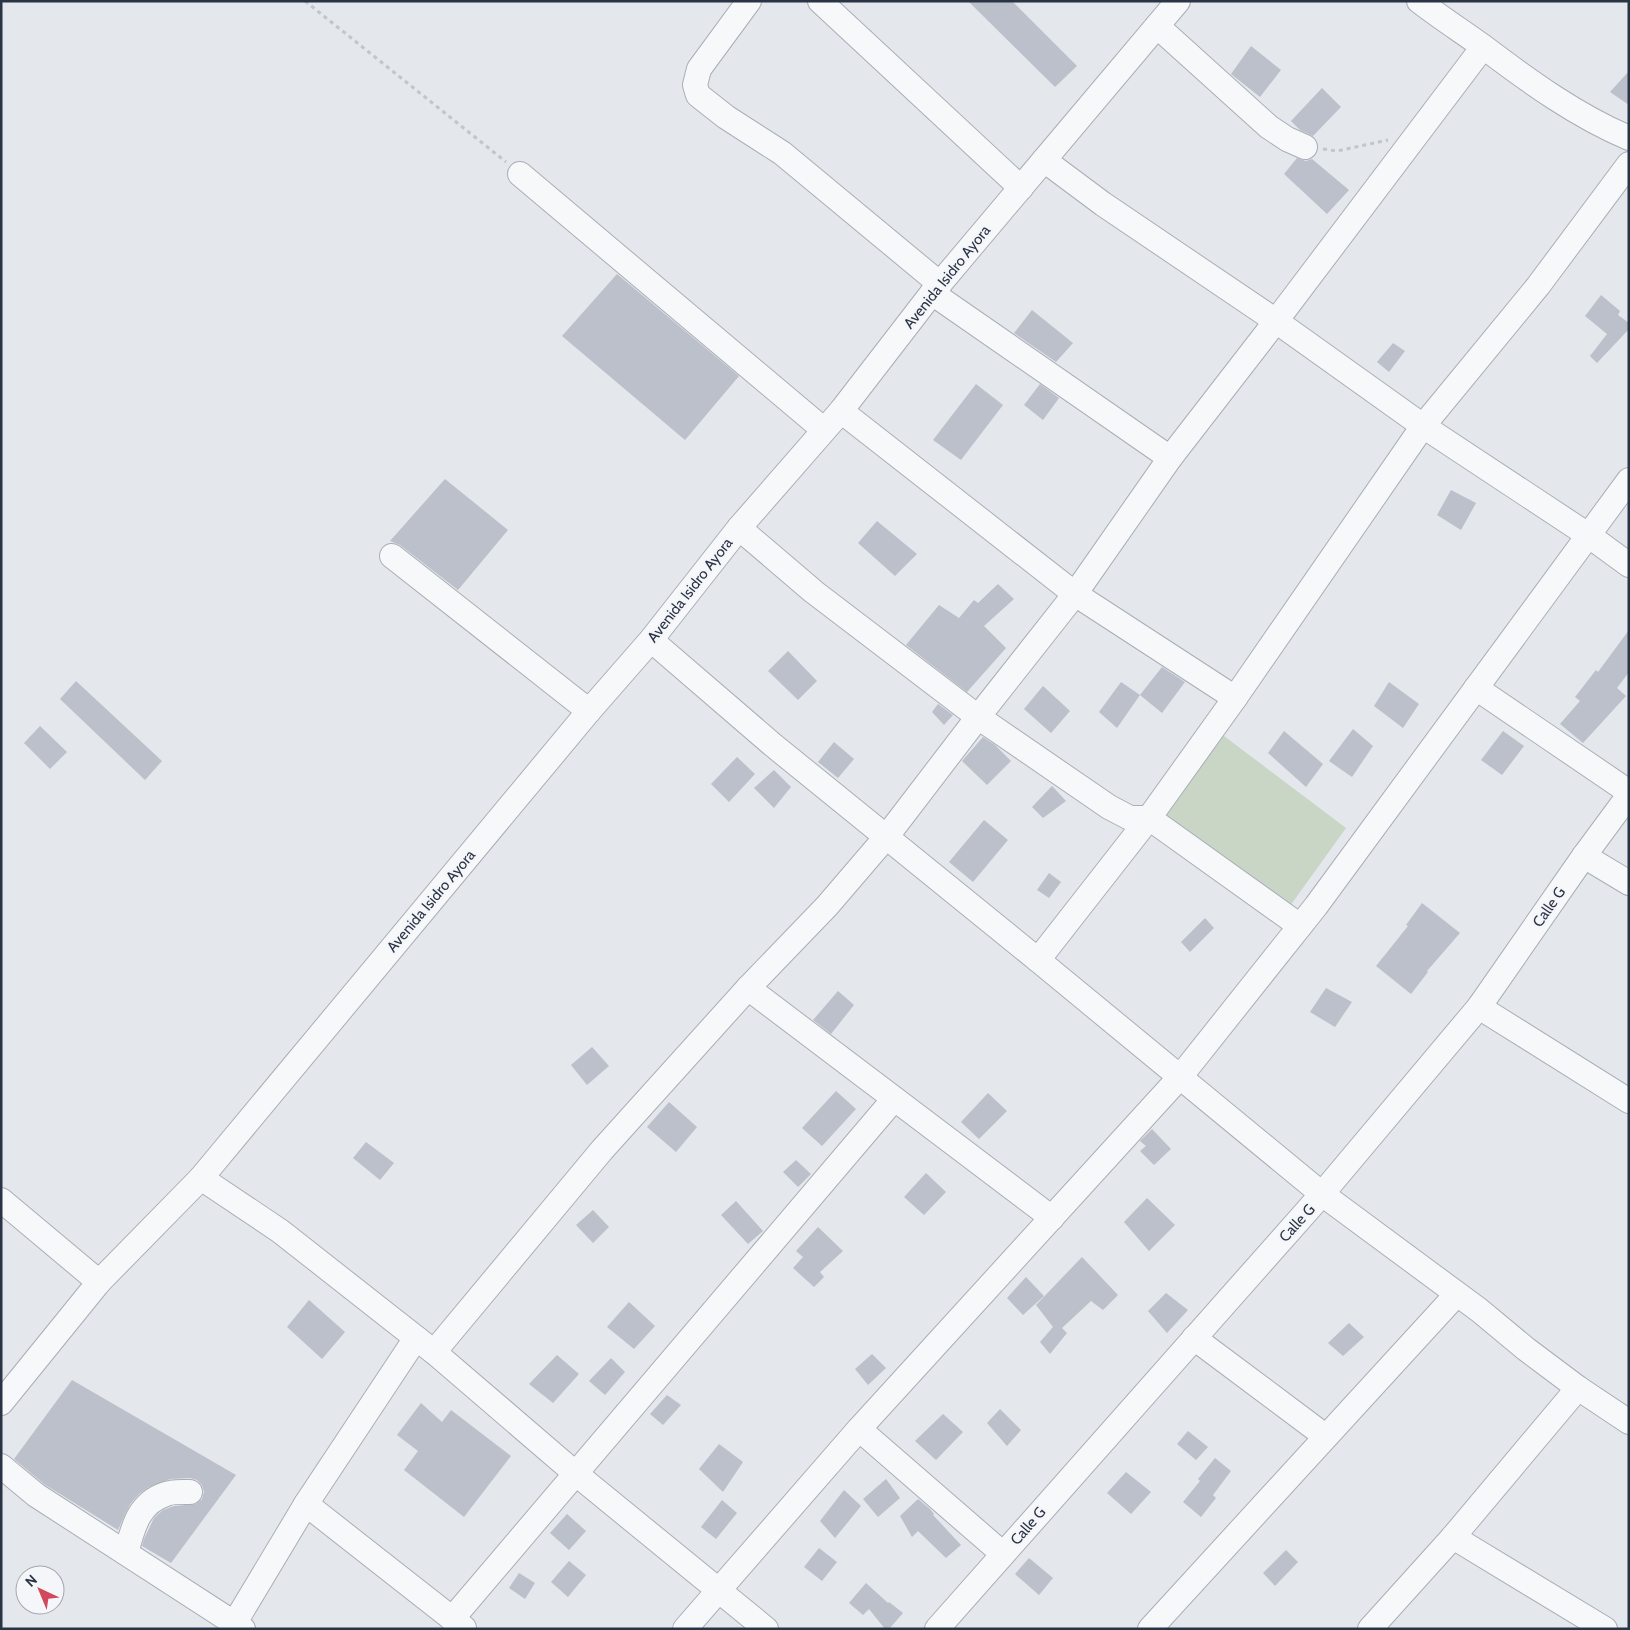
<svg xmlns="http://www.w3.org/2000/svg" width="1630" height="1630" font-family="Cabin,sans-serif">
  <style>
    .garden { fill: #c9d6c5 }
    .building { fill: #bbc0ca }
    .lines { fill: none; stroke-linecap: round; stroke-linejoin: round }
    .minor-casing { stroke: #a9aeb7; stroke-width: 26 }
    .path { stroke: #c2c5cb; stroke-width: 3; stroke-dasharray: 4 4; stroke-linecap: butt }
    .minor { stroke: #f7f8fa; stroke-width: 24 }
    .labels { text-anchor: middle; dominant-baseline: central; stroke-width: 5; stroke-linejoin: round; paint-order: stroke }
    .street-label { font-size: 15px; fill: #2b3445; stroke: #f4f6f9 }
  </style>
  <rect width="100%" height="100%" fill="#e4e7ec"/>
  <path class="garden" d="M 1220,733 L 1346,828 L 1285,913 L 1157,814 Z"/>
  <g class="building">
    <path d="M 968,1 L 1012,1 L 1077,66 L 1055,87 Z"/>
    <path d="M 1251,46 L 1281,70 L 1260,97 L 1231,74 Z"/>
    <path d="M 1629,71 L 1629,105 L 1610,92 Z"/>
    <path d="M 1322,88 L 1341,107 L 1313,136 L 1300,130 L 1291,121 Z"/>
    <path d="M 1297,158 L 1306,161 L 1312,159 L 1349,190 L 1327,214 L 1284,174 Z"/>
    <path d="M 617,274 L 739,376 L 685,440 L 562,336 Z"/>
    <path d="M 1601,295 L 1620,311 L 1618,315 L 1629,323 L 1629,329 L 1597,363 L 1590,356 L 1607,334 L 1585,316 Z"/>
    <path d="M 1032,310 L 1073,343 L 1056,362 L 1014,333 Z"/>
    <path d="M 1393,343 L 1405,351 L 1389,372 L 1377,362 Z"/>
    <path d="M 976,384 L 1003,405 L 961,460 L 933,440 Z"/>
    <path d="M 1040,384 L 1059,398 L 1043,420 L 1024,405 Z"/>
    <path d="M 445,479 L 508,530 L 458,590 L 400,545 L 390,541 Z"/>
    <path d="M 1451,490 L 1476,503 L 1461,530 L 1437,515 Z"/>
    <path d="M 877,521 L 917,554 L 895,576 L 858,543 Z"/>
    <path d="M 998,584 L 1014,599 L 984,626 L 1006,648 L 967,692 L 906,645 L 939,605 L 959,618 L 974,600 L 978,603 Z"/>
    <path d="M 1629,630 L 1629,672 L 1617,688 L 1626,696 L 1583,743 L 1560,724 L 1580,701 L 1575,697 L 1596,670 L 1598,672 Z"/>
    <path d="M 788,651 L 817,681 L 798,700 L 768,671 Z"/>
    <path d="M 1162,667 L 1185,682 L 1162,713 L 1140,695 Z"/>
    <path d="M 76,681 L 162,761 L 145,780 L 60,699 Z"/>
    <path d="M 1121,682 L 1140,695 L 1117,728 L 1099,712 Z"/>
    <path d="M 1389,682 L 1419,704 L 1403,728 L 1374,706 Z"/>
    <path d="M 1043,686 L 1070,711 L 1051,733 L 1024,709 Z"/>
    <path d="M 938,704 L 953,715 L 944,725 L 932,712 Z"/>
    <path d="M 40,726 L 67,752 L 50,769 L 24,743 Z"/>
    <path d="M 1353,729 L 1373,746 L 1352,777 L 1329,761 Z"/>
    <path d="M 1284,731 L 1323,764 L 1306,787 L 1268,753 Z"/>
    <path d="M 1503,731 L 1524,746 L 1502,775 L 1481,760 Z"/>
    <path d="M 983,737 L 995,745 L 1011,761 L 987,785 L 962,761 Z"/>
    <path d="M 834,742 L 854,759 L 838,778 L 818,762 Z"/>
    <path d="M 737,757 L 755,774 L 729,802 L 711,784 Z"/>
    <path d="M 774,770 L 791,787 L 774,808 L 754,788 Z"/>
    <path d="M 1052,786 L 1066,801 L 1043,818 L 1032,807 Z"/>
    <path d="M 984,820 L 1008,840 L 973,882 L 949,862 Z"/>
    <path d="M 1049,873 L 1061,882 L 1049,898 L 1037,890 Z"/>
    <path d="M 1422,903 L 1460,933 L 1427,971 L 1428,972 L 1411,994 L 1376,966 L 1408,926 L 1406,925 Z"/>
    <path d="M 1205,918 L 1214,928 L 1190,952 L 1181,942 Z"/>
    <path d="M 1326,988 L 1352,1002 L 1335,1027 L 1310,1012 Z"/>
    <path d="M 838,991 L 854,1005 L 831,1034 L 813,1020 Z"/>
    <path d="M 592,1047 L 609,1066 L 587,1085 L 571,1065 Z"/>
    <path d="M 836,1091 L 856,1109 L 822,1146 L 802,1128 Z"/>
    <path d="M 988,1093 L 1007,1111 L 979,1139 L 961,1122 Z"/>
    <path d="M 669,1102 L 697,1127 L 676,1152 L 647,1127 Z"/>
    <path d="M 1152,1129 L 1171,1149 L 1154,1165 L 1140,1151 L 1146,1146 L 1140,1141 Z"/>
    <path d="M 366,1142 L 394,1163 L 380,1180 L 353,1158 Z"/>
    <path d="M 796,1160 L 811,1174 L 798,1187 L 783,1172 Z"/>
    <path d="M 926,1173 L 946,1192 L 924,1215 L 904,1197 Z"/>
    <path d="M 1147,1198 L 1175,1225 L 1149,1251 L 1124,1222 Z"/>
    <path d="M 736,1201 L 763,1231 L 748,1244 L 721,1215 Z"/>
    <path d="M 593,1210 L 609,1227 L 593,1243 L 576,1225 Z"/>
    <path d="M 818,1227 L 843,1251 L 820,1272 L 824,1277 L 814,1287 L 793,1268 L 803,1257 L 796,1251 Z"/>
    <path d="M 1082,1257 L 1118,1295 L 1103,1310 L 1091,1301 L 1062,1328 L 1067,1333 L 1050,1354 L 1040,1342 L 1053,1327 L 1036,1305 Z"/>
    <path d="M 1026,1277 L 1044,1296 L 1023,1315 L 1007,1298 Z"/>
    <path d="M 1166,1293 L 1188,1310 L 1167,1333 L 1148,1311 Z"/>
    <path d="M 309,1300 L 345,1332 L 322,1359 L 287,1327 Z"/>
    <path d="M 629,1302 L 655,1326 L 634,1349 L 607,1327 Z"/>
    <path d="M 1349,1323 L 1364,1337 L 1343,1356 L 1328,1343 Z"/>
    <path d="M 872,1354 L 886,1368 L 868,1385 L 855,1369 Z"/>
    <path d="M 557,1355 L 579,1374 L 553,1403 L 529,1384 Z"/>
    <path d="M 611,1358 L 625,1372 L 605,1395 L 589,1381 Z"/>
    <path d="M 72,1380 L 236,1475 L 171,1563 L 142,1546 L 144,1539 L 154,1518 L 163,1510 L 174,1506 L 196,1504 L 202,1499 L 204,1492 L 202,1485 L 197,1480 L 190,1478 L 170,1479 L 149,1487 L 139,1494 L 131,1503 L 126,1512 L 118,1530 L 44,1484 L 14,1459 Z"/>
    <path d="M 667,1395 L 681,1405 L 663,1425 L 650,1414 Z"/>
    <path d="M 421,1403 L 442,1422 L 451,1410 L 511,1456 L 464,1517 L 404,1470 L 418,1451 L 397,1435 Z"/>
    <path d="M 1000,1409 L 1021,1430 L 1007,1446 L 987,1423 Z"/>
    <path d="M 943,1414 L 963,1432 L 936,1460 L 915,1441 Z"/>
    <path d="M 1188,1431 L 1208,1447 L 1196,1460 L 1177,1444 Z"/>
    <path d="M 719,1444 L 743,1462 L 723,1492 L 699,1469 Z"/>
    <path d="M 1215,1458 L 1231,1471 L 1213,1495 L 1216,1498 L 1201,1517 L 1183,1502 L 1200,1481 L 1198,1479 Z"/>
    <path d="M 1126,1472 L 1151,1492 L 1131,1514 L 1107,1493 Z"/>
    <path d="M 886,1479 L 900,1498 L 878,1517 L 863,1499 Z"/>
    <path d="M 844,1490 L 861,1506 L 835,1538 L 820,1521 Z"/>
    <path d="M 918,1499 L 930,1509 L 934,1514 L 933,1515 L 961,1545 L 946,1558 L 918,1531 L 912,1537 L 900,1516 Z"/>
    <path d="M 722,1500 L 737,1513 L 716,1539 L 701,1527 Z"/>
    <path d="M 567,1514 L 586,1531 L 569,1550 L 550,1533 Z"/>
    <path d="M 819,1548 L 837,1562 L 822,1581 L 804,1567 Z"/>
    <path d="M 1286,1550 L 1298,1562 L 1275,1586 L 1263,1573 Z"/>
    <path d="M 1029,1558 L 1053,1578 L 1039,1595 L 1015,1574 Z"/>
    <path d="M 569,1561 L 586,1575 L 568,1597 L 551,1582 Z"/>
    <path d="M 519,1573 L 535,1583 L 525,1599 L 509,1588 Z"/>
    <path d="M 866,1583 L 888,1603 L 889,1602 L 903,1613 L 889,1629 L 885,1629 L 869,1609 L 863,1615 L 849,1603 Z"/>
  </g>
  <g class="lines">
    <g class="minor-casing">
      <g id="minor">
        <path d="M 749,1 L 699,69 L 695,85 L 698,95 L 726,117 L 782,153 L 940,284"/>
        <path d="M 820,1 L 1021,188"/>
        <path d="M 1419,1 C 1441,18 1463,32 1485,48 C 1530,82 1577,116 1629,138"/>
        <path d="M 1157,26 L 1269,127 L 1287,139 L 1305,147"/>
        <path d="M 1044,160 L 1103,204 L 1276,321 L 1423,426 L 1588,535 L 1629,565"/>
        <path d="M 520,174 L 824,430"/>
        <path d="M 932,293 L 1170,458"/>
        <path d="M 841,411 L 1075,594 L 1235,698"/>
        <path d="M 739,528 L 814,592 L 978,717 L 1109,807 L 1130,818 L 1149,818 L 1300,926"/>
        <path d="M 392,556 L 589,711"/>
        <path d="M 651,640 L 773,745 L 1038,960 L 1322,1194 L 1479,1310 L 1526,1349 L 1578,1388 L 1629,1422"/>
        <path d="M 1476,688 L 1629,792"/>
        <path d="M 1584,856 L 1629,883"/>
        <path d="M 1038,960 L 1149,818 L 1235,698 L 1423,426 L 1538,286 L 1629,164"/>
        <path d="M 748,988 L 1052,1218"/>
        <path d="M 1479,1007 L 1629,1101"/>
        <path d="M 201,1178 L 280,1231 L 434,1352 L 575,1473 L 766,1629"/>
        <path d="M 1,1200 L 99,1282"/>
        <path d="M 1194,1338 L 1325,1436"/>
        <path d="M 434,1352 L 602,1150 L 748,988 L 827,906 L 887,836 L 978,717 L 1075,594 L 1170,458 L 1276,321 L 1483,47"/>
        <path d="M 1,1403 L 99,1282 L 201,1178 L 589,711 L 651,640 L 739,528 L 841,411 L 932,293 L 1178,1"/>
        <path d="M 859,1429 L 1003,1554"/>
        <path d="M 1,1466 L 36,1495 L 243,1629"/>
        <path d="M 306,1504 L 464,1628"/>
        <path d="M 1453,1537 L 1605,1629"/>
        <path d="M 126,1553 C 133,1528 138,1503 166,1494 C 173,1491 182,1492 190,1492"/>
        <path d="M 452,1619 L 894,1099"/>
        <path d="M 231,1629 L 306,1504 L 416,1338"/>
        <path d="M 685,1629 L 859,1429 L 1180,1077 L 1316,906 L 1629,480"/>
        <path d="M 937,1629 L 1322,1194 L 1479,1007 L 1584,856 L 1629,795"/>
        <path d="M 1150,1629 L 1456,1295"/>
        <path d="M 1370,1629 L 1453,1537 L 1578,1388"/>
      </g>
    </g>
    <g class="path">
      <path d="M 305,1 L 506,162"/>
      <path d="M 1323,149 L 1337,151 L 1388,140"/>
    </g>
    <use href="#minor" class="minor"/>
  </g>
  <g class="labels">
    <g class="street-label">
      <text transform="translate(947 277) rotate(-51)">Avenida Isidro Ayora</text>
      <text transform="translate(690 590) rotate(-52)">Avenida Isidro Ayora</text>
      <text transform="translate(431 901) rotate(-50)">Avenida Isidro Ayora</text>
      <text transform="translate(1549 907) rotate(-55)">Calle G</text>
      <text transform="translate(1297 1223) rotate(-48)">Calle G</text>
      <text transform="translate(1028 1526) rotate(-49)">Calle G</text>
    </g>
  </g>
  <rect width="1630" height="1630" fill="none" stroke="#2b3445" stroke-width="5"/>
  <g transform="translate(40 1590) rotate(316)"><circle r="24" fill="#f4f6f9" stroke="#a4a8b1"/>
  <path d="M0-4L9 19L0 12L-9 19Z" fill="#d1495b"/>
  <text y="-8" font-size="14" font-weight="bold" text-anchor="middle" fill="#2b3445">N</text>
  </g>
</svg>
